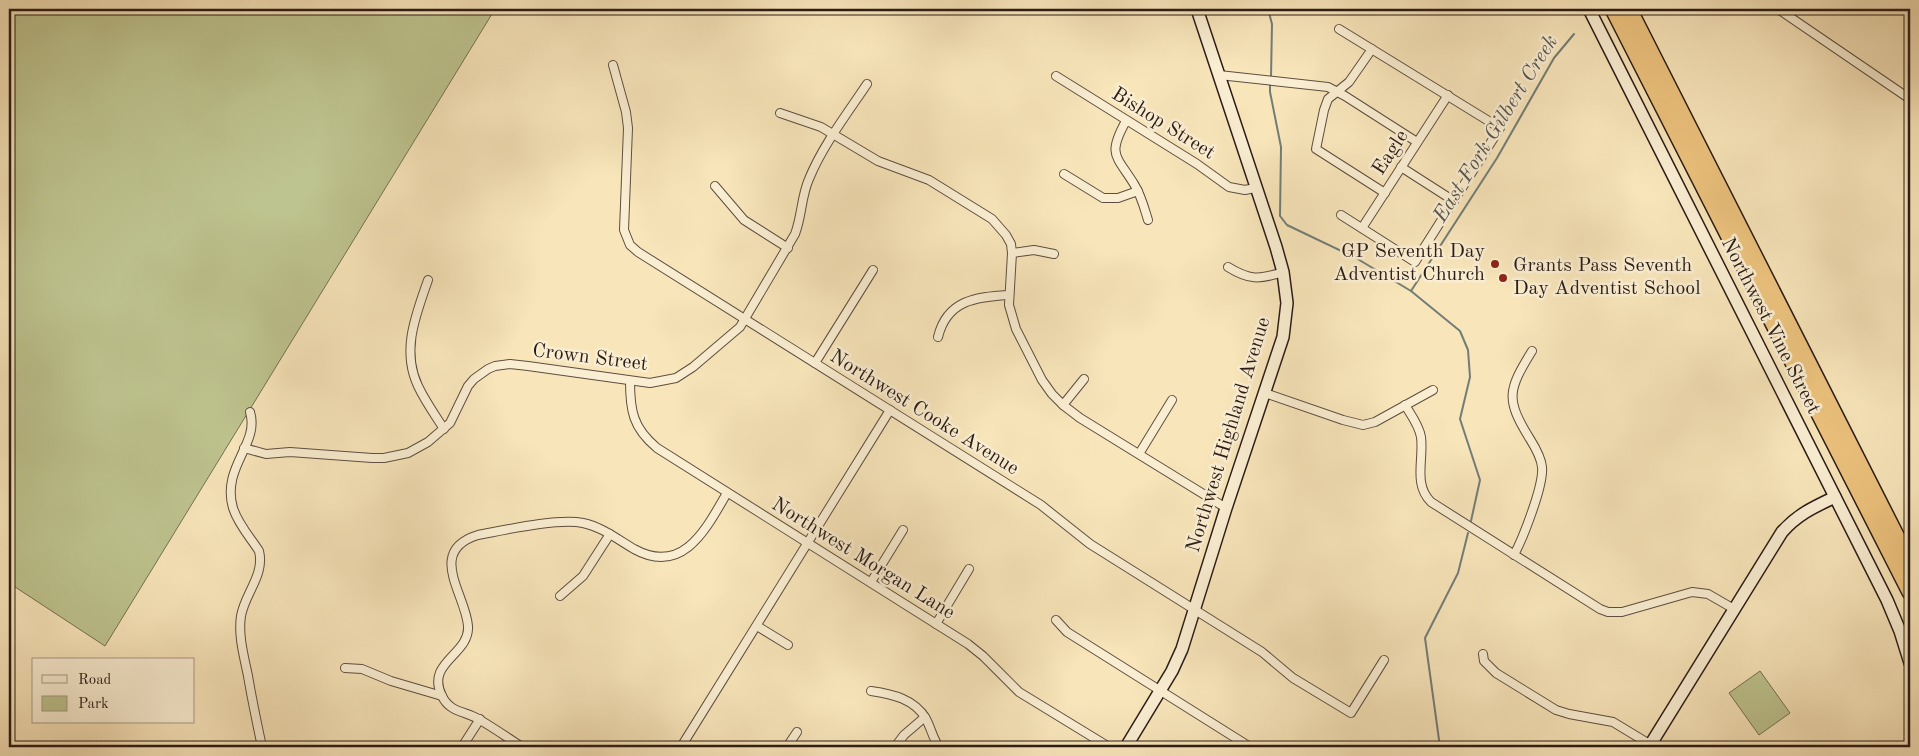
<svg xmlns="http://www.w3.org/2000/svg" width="1919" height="756" font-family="'Old Standard TT',serif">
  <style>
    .green { fill: #bec48f; stroke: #747053 }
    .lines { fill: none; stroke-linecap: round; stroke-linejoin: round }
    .stream { stroke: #727d78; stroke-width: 2 }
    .street-casing { stroke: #5e4e40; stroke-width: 10 }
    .secondary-casing { stroke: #2b1c17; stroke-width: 14 }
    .highway-casing { stroke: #2b1c17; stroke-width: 18 }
    .street { stroke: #faeed2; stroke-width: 8 }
    .secondary { stroke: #faeed2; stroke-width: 11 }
    .highway { stroke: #ecc27d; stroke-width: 15 }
    .poi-dot { fill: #8f2418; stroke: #faeed2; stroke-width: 2 }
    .labels { text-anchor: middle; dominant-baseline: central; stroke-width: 5; stroke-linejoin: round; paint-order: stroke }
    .street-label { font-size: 20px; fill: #2b1c17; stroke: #faeed2 }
    .poi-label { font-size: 20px; fill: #2b1c17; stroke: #faeed2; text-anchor: end }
    .water-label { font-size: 21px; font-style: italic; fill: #545450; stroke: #faeed2 }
  </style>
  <rect width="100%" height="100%" fill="#f8e5ba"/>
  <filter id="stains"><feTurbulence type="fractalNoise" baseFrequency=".004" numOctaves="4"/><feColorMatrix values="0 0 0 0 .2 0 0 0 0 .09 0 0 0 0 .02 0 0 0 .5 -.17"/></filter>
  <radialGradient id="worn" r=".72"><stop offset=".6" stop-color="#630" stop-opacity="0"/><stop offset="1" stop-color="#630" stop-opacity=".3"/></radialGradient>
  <g class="green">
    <path d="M 9,9 L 495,9 L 105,646 L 9,583 Z"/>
    <path d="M 1760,671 L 1790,713 L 1759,735 L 1729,693 Z"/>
  </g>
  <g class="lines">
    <g class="stream">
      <path d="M 1268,9 L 1272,24 L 1271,77"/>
      <path d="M 1270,82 L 1270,92 L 1281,147 L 1280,216 L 1287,225 L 1356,258 L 1411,291 L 1460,331 L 1468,350 L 1470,377 L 1460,419 L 1480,480 L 1471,521"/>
      <path d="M 1411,291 L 1497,158 L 1554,58 L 1574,34"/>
      <path d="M 1440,747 L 1425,638 L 1458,573 L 1468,533"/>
    </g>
    <g class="street-casing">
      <g id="street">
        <path d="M 1778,9 L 1910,99"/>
        <path d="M 1339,29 L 1500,128 L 1415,262 L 1341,215"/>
        <path d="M 1372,49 L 1349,82 L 1328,99 L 1324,110 L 1316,149 L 1385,193"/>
        <path d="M 613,65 L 626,112 L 628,128 L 624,230 L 630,245 L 638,252 L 1041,505 L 1090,544 L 1262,652 L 1293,678 L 1351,713 L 1384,660"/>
        <path d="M 1219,75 L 1328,87 L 1345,96 L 1417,142"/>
        <path d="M 1056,76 L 1197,164 L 1229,187 L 1245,190 L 1255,188"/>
        <path d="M 780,113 L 821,127 L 878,161 L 929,180 L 992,219 L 1006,235 L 1011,244 L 1012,253 L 1009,305 L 1016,329 L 1042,380 L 1052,394 L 1063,405 L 1080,418 L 1226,508"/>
        <path d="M 1126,121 C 1107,155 1116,155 1134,184 C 1141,195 1144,207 1148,220"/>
        <path d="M 1401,167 L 1454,201"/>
        <path d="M 1064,174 L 1103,198 L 1118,198 L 1138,191"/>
        <path d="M 715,186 L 744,220 L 788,248"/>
        <path d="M 1362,228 L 1448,95"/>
        <path d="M 1012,253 L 1034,250 L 1054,254"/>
        <path d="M 1228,267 C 1249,280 1259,280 1283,272"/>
        <path d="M 428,280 C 416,315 401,350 418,386 C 425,401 435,415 444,429"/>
        <path d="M 938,337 C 947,300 976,297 1008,295"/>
        <path d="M 815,363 L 873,270"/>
        <path d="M 630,381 C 630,411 633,428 657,448 L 968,644 L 983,656 L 1019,692 L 1109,747"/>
        <path d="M 1265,393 L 1343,420 L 1363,425 L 1375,422 L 1433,390"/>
        <path d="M 1063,405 L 1084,379"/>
        <path d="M 1405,405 C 1411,415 1419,425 1421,437 C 1424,460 1413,484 1431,502 L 1600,609 L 1608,612 L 1622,612 L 1692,592 L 1708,594 L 1734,609"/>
        <path d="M 250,412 C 260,444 221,467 233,508 C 238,524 250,537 259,551 C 265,575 245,593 241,616 C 238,636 244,656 248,676 C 252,700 257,723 262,747"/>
        <path d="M 244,448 L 266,454 L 290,452 L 372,458 L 384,458 L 408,453 L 428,442 L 450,423 L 468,386 L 474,379 L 488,369 L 495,366 L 510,364 L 528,366 L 650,383 L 676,378 L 693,367 L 740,327 L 795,234 C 802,216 801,197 809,179 C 823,145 847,114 867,84"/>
        <path d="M 1139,454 L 1172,400"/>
        <path d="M 1514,555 C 1523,538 1544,485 1542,467 C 1541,457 1535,447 1530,439 C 1505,399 1508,390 1532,351"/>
        <path d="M 871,582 L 903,530"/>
        <path d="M 560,596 L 583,576 L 610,534"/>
        <path d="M 1056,620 L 1067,632 L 1250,747"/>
        <path d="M 936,624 L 969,569"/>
        <path d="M 757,626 L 788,645"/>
        <path d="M 1483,654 L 1484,661 L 1496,673 L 1556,710 L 1569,714 L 1613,722 L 1651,745"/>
        <path d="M 345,668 L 362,669 L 391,681 L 442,696"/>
        <path d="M 871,691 C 892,694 915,699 926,719 C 931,728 933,739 939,747"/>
        <path d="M 462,747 L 480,719"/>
        <path d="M 522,747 C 508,738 494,728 480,720 C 466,711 450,713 442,696 C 425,662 470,655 468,626 C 466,595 426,551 478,535 C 505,530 558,518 583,523 C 602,527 617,539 634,549 C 683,576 706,529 727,493"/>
        <path d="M 681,747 L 890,410"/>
        <path d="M 787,747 L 797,732"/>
        <path d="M 895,747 L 904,735 L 925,717"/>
      </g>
    </g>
    <g class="secondary-casing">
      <g id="secondary">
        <path d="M 1589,9 L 1887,600 L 1900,631 L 1910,663"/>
        <path d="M 1126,747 L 1172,671 L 1182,649 L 1226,508 L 1283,337 L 1287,303 L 1283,272 L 1276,247 L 1197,9"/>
        <path d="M 1649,747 L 1782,532 C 1798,514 1814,507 1835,497"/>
      </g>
    </g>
    <g class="highway-casing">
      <g id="highway">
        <path d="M 1613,9 L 1910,592"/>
        <path d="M 1629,9 L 1910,563"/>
      </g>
    </g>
    <use href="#street" class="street"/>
    <use href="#secondary" class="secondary"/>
    <use href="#highway" class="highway"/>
  </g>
  <g class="poi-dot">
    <circle cx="1495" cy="264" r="5"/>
    <circle cx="1503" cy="278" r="5"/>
  </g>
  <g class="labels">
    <g class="street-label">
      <text transform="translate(1163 124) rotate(32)">Bishop Street</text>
      <text transform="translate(1391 153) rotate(-57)">Eagle</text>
      <text transform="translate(1770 326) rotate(63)">Northwest Vine Street</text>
      <text transform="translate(590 358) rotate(7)">Crown Street</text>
      <text transform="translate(924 413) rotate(32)">Northwest Cooke Avenue</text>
      <text transform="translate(1229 435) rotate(-73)">Northwest Highland Avenue</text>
      <text transform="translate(863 559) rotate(32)">Northwest Morgan Lane</text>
    </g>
    <g class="poi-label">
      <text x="1485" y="252">GP Seventh Day<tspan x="1485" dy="23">Adventist Church</tspan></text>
      <text x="1513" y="266" text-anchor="start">Grants Pass Seventh<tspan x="1513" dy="23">Day Adventist School</tspan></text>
    </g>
    <g class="water-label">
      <text transform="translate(1496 129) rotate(-58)">East Fork Gilbert Creek</text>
    </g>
  </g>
  <rect width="1919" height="756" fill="none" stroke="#f8e5ba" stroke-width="30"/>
  <rect x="10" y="10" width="1899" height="736" fill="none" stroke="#2b1c17" stroke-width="2.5"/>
  <rect x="15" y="15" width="1889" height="726" fill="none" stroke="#2b1c17"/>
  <rect x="32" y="658" width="162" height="65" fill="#faeed2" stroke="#a79a87"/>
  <rect x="42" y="675" width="25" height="8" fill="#faeed2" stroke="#a79a87"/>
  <text x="78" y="684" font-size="15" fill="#2b1c17">Road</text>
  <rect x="42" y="696" width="25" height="15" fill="#bec48f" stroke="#a79a87"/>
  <text x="78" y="708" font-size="15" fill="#2b1c17">Park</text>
  <rect width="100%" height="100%" filter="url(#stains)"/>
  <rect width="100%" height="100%" fill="url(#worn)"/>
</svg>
